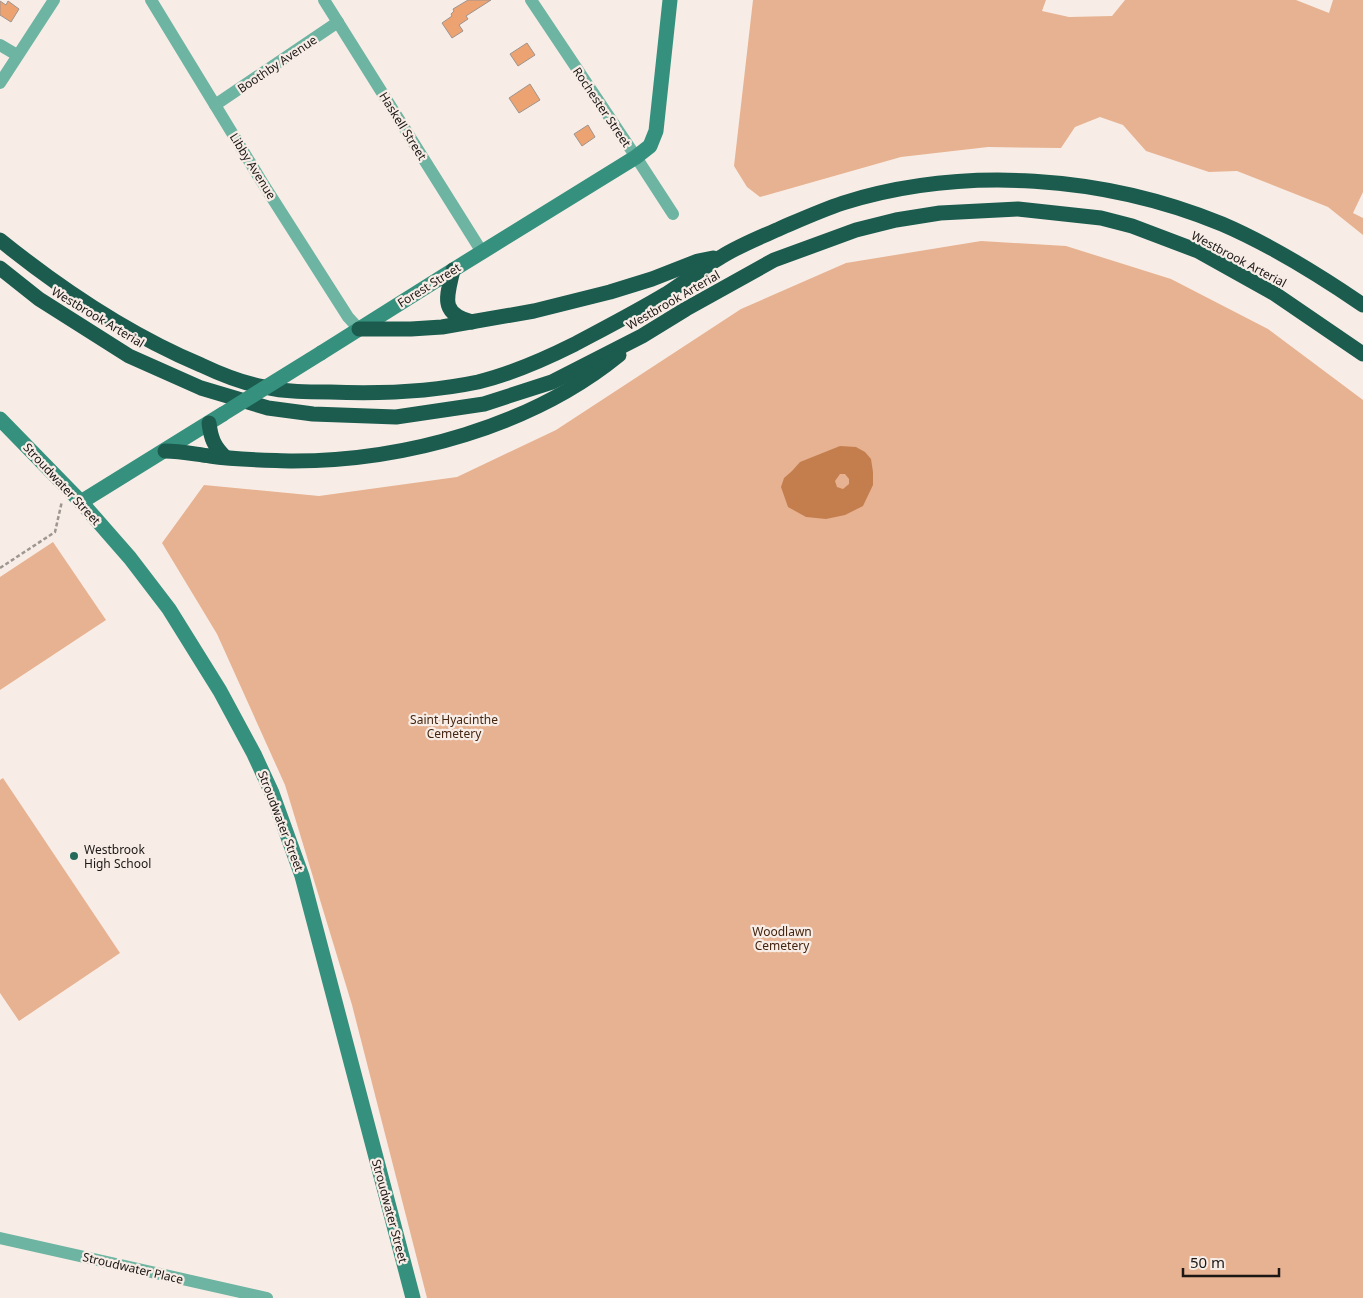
<svg xmlns="http://www.w3.org/2000/svg" width="1363" height="1298" font-family="'Noto Sans',sans-serif">
  <style>
    .green { fill: #e7b291 }
    .water { fill: #c47e4e; fill-rule: evenodd }
    .building { fill: #eca271; stroke: #9f948e }
    .lines { fill: none; stroke-linecap: round; stroke-linejoin: round }
    .path { stroke: #9e9691; stroke-width: 2.5; stroke-dasharray: 4 2.5; stroke-linecap: butt }
    .street { stroke: #6db4a2; stroke-width: 12 }
    .secondary { stroke: #35917e; stroke-width: 15 }
    .highway { stroke: #1c5c4f; stroke-width: 15 }
    .secondary-bridge { stroke: #35917e; stroke-width: 15 }
    .poi-dot { fill: #25695b; stroke: #f8ede6; stroke-width: 2 }
    .labels { text-anchor: middle; dominant-baseline: central; stroke-width: 4.5; stroke-linejoin: round; paint-order: stroke }
    .street-label { font-size: 12px; fill: #1b1715; stroke: #f8ede6 }
    .park-label { font-size: 12px; fill: #432510; stroke: #f8ede6 }
    .poi-label { font-size: 12px; fill: #1b1715; stroke: #f8ede6; text-anchor: start }
  </style>
  <rect width="100%" height="100%" fill="#f8ede6"/>
  <g class="green">
    <path d="M 753,0 L 1046,0 L 1042,11 L 1069,17 L 1112,16 L 1125,0 L 1296,0 L 1329,13 L 1333,0 L 1363,0 L 1363,192 L 1353,213 L 1363,218 L 1363,235 L 1328,207 L 1237,171 L 1209,172 L 1146,151 L 1123,125 L 1100,117 L 1075,127 L 1061,148 L 988,147 L 901,157 L 760,197 L 747,187 L 734,166 Z"/>
    <path d="M 981,241 L 1066,246 L 1171,279 L 1268,329 L 1363,400 L 1363,1298 L 427,1298 L 352,1005 L 285,785 L 217,634 L 162,543 L 204,485 L 319,496 L 457,477 L 556,430 L 741,309 L 846,263 Z"/>
    <path d="M 53,542 L 106,620 L 0,690 L 0,577 Z"/>
    <path d="M 3,778 L 120,953 L 19,1021 L 0,993 L 0,780 Z"/>
  </g>
  <path class="water" d="M 840,446 L 856,447 L 865,452 L 871,459 L 873,472 L 873,485 L 863,506 L 845,515 L 826,519 L 806,517 L 788,507 L 781,487 L 784,478 L 792,471 L 800,462 ZM 840,474 L 845,474 L 849,479 L 849,484 L 843,489 L 837,487 L 835,481 Z"/>
  <g class="building">
    <path d="M 468,0 L 491,0 L 466,16 L 468,19 L 459,25 L 463,31 L 452,38 L 442,23 L 452,16 L 451,14 L 454,11 L 453,9 Z"/>
    <path d="M 0,1 L 6,5 L 8,1 L 19,9 L 11,22 L 0,15 Z"/>
    <path d="M 527,43 L 535,55 L 518,66 L 510,54 Z"/>
    <path d="M 530,84 L 540,100 L 519,113 L 509,98 Z"/>
    <path d="M 588,125 L 595,137 L 582,146 L 574,134 Z"/>
  </g>
  <g class="lines">
    <path class="path" d="M 0,568 L 55,532 L 62,501"/>
    <g class="street">
      <path d="M 151,0 L 262,182 L 348,317 L 359,329"/>
      <path d="M 324,0 L 482,252"/>
      <path d="M 531,0 L 636,157 L 673,214"/>
      <path d="M 0,45 L 17,55"/>
      <path d="M 0,83 L 54,0"/>
      <path d="M 215,105 L 338,22"/>
      <path d="M 0,1238 L 267,1298"/>
    </g>
    <g class="secondary">
      <path d="M 321,353 L 453,270 L 636,157 L 650,146 L 656,131 L 670,0"/>
      <path d="M 0,419 L 81,502 L 130,558 L 169,609 L 220,691 L 254,754 L 272,793 L 302,876 L 413,1298"/>
      <path d="M 81,502 L 223,414"/>
    </g>
    <g class="highway">
      <path d="M 0,240 C 62,290 127,334 201,365 C 220,374 242,383 264,387 C 285,392 309,392 330,392 C 379,394 430,392 478,382 C 511,374 545,359 575,344 C 605,328 636,312 666,294 C 685,282 702,268 721,257 C 740,245 761,237 781,228 C 802,219 822,210 843,203 C 965,165 1105,176 1222,224 C 1271,245 1319,275 1363,305"/>
      <path d="M 0,268 L 39,299 L 129,356 L 201,388 L 268,408 L 313,414 L 396,417 L 484,404 L 552,382 L 642,336 L 686,309 L 774,260 L 856,230 L 896,220 L 940,213 L 1018,209 L 1101,218 L 1132,226 L 1198,251 L 1275,294 L 1363,354"/>
      <path d="M 453,270 C 447,297 439,313 472,322"/>
      <path d="M 359,329 L 411,329 L 442,327 L 534,311 L 610,292 L 652,279 L 698,261 L 713,258"/>
      <path d="M 209,423 C 211,439 214,446 225,457"/>
      <path d="M 165,451 C 180,451 194,454 210,456 C 237,460 266,460 293,461 C 405,461 532,426 619,355"/>
    </g>
    <path class="secondary-bridge" d="M 223,414 L 321,353"/>
  </g>
  <circle class="poi-dot" cx="74" cy="856" r="5"/>
  <g class="labels">
    <g class="street-label">
      <text transform="translate(277 64) rotate(-34)">Boothby Avenue</text>
      <text transform="translate(602 107) rotate(56)">Rochester Street</text>
      <text transform="translate(403 126) rotate(58)">Haskell Street</text>
      <text transform="translate(253 166) rotate(58)">Libby Avenue</text>
      <text transform="translate(1239 259) rotate(28)">Westbrook Arterial</text>
      <text transform="translate(429 285) rotate(-32)">Forest Street</text>
      <text transform="translate(673 300) rotate(-30)">Westbrook Arterial</text>
      <text transform="translate(98 317) rotate(31)">Westbrook Arterial</text>
      <text transform="translate(62 484) rotate(47)">Stroudwater Street</text>
      <text transform="translate(281 821) rotate(69)">Stroudwater Street</text>
      <text transform="translate(390 1211) rotate(75)">Stroudwater Street</text>
      <text transform="translate(133 1268) rotate(13)">Stroudwater Place</text>
    </g>
    <g class="park-label">
      <text x="454" y="719">Saint Hyacinthe<tspan x="454" dy="14">Cemetery</tspan></text>
      <text x="782" y="931">Woodlawn<tspan x="782" dy="14">Cemetery</tspan></text>
    </g>
    <g class="poi-label">
      <text x="84" y="849">Westbrook<tspan x="84" dy="14">High School</tspan></text>
    </g>
  </g>
  <path d="M1183 1268v8h96v-8" fill="none" stroke="#1b1715" stroke-width="2.5"/>
  <text x="1190" y="1268" font-size="15" fill="#1b1715" stroke="#f8ede6" stroke-width="4" paint-order="stroke">50 m</text>
</svg>
